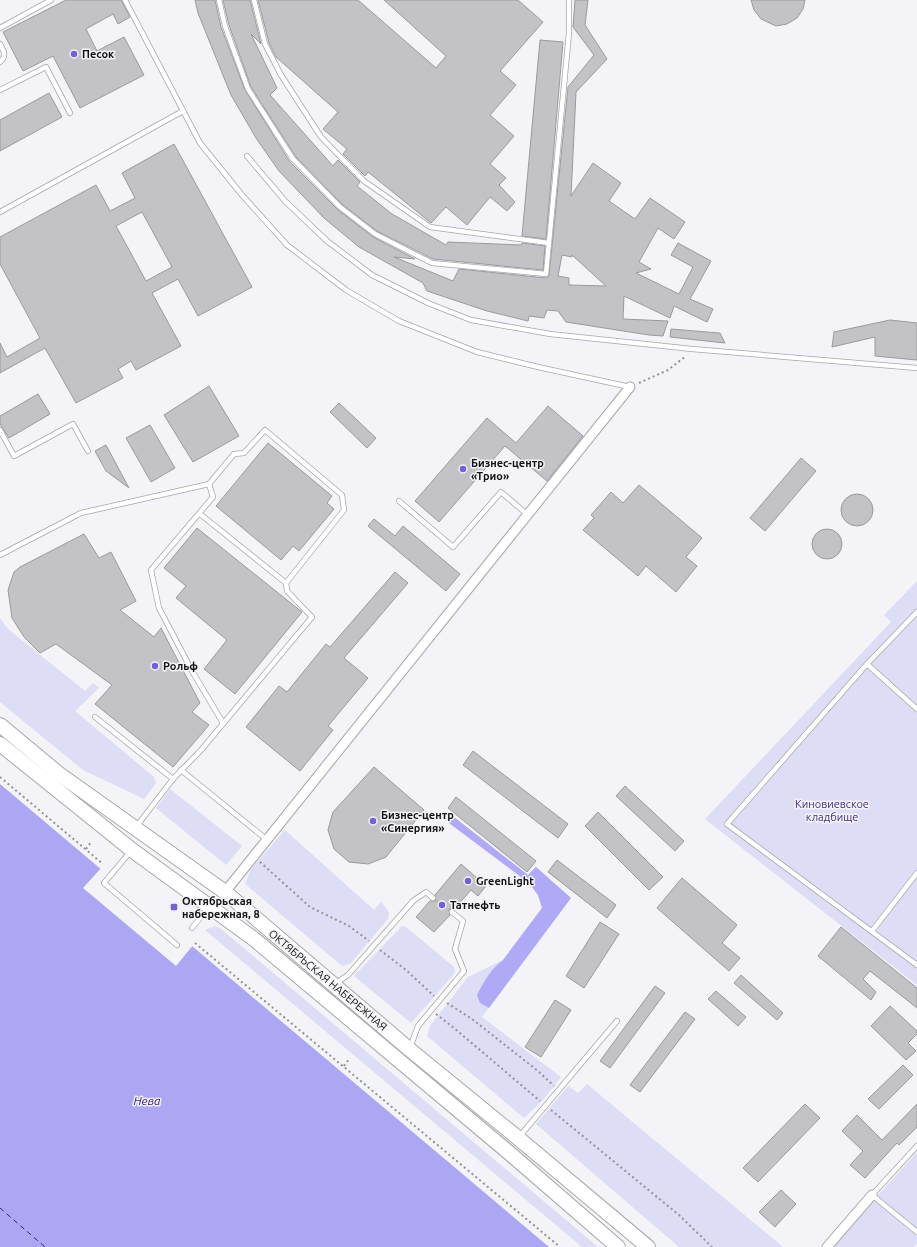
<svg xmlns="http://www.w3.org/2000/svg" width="917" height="1247" font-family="Ubuntu,sans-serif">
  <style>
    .green { fill: #ddddf5 }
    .forest { fill: #afa9f6 }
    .water { fill: #aca6f3 }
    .pier { fill: #f3f3f8 }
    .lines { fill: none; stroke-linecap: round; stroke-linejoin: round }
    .ferry { stroke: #352178; stroke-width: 1; stroke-dasharray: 5 4; stroke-linecap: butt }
    .building { fill: #c3c3c7; stroke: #9a9a9e; fill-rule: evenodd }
    .service-casing { stroke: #a7a7ab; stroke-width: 6 }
    .minor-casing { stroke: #a7a7ab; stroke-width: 11 }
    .primary-casing { stroke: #a7a7ab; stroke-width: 16 }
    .path { stroke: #929296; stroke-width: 2; stroke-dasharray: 2 3; stroke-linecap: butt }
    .service { stroke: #fff; stroke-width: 4.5 }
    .minor { stroke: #fff; stroke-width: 9 }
    .primary { stroke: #fff; stroke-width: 14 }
    .poi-dot { fill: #7560db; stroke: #f3f3f8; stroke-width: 1.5 }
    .labels { text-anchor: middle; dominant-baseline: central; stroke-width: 3; stroke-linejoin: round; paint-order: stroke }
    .poi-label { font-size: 11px; font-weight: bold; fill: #131314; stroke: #f3f3f8; text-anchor: start }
    .park-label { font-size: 11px; fill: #3f2d85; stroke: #f3f3f8 }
    .street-label { font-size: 11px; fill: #131314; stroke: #f3f3f8 }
    .water-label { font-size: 12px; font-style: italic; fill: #352178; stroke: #f3f3f8 }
  </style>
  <rect width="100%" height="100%" fill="#f3f3f8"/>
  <g class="green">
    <path d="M 917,581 L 917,985 L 705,819 L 891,622 L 884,615 Z"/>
    <path d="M 0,618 L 8,629 L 85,691 L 93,683 L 99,688 L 75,711 L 154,777 L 156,783 L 144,799 L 83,770 L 0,702 Z"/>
    <path d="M 170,789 L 242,846 L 226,865 L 156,808 Z"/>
    <path d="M 454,817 L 528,875 L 536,867 L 571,898 L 482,1017 L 561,1077 L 544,1099 L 524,1118 L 427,1036 L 430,1026 L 468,977 L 503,960 L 542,908 L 538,895 L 529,883 L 449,823 Z"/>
    <path d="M 285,830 L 374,910 L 381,902 L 389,912 L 388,919 L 350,964 L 342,966 L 245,884 L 251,869 Z"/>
    <path d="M 215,926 L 220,928 L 598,1247 L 582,1247 L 205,930 Z"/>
    <path d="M 402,926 L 406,927 L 454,967 L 455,973 L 411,1023 L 354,976 Z"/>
    <path d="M 587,1084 L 783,1247 L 679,1247 L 536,1124 L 568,1086 L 578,1093 Z"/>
    <path d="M 917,1152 L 917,1243 L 914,1247 L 831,1247 Z"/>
  </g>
  <path class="forest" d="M 454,817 L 528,875 L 536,867 L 571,898 L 489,1008 L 480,1003 L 477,995 C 484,981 491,969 503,960 L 542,908 L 538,895 L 529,883 L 449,823 Z"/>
  <path class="water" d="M 0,784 L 549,1247 L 0,1247 Z"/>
  <path class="pier" d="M 102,867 L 194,944 L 176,966 L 83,888 Z"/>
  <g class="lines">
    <path class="ferry" d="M 0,1208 L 45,1247"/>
  </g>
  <g class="building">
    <path d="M 66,0 L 121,0 L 130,17 L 118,24 L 113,14 L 86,29 L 97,51 L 124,37 L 144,75 L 80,108 L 53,56 L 23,71 L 3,32 Z"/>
    <path d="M 195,0 L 215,0 L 221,27 L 245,90 L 290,162 L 338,210 L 373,237 L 415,259 L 394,257 L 453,281 L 459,269 L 546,278 L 549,276 L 568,87 L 594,55 L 573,27 L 575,0 L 588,0 L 585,25 L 607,59 L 576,92 L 571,196 L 593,163 L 621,183 L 609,201 L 635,219 L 650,198 L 685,222 L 674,239 L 658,228 L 639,262 L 651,269 L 636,273 L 679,294 L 693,267 L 671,255 L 678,243 L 711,261 L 690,299 L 713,309 L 707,322 L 674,306 L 670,318 L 624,296 L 623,319 L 668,321 L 663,336 L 649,335 L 566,322 L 558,311 L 547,310 L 544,318 L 529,316 L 528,321 L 487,311 L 427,291 L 423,283 L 359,247 L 324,218 L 279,171 L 256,138 L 231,95 L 198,13 ZM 562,255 L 572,257 L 572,255 L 606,286 L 569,285 L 569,278 L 558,276 Z"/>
    <path d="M 223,0 L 250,0 L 261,44 L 251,34 L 277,88 L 270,95 L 333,166 L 338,160 L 360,182 L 357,186 L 392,214 L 446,245 L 448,242 L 521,245 L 522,243 L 545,246 L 543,270 L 433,259 L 377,231 L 342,204 L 296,157 L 251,87 L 229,25 Z"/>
    <path d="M 258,0 L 358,0 L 436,68 L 446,56 L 384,0 L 518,0 L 543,22 L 500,71 L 516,85 L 490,115 L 514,136 L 490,164 L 506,178 L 499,185 L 515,202 L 507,211 L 490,197 L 467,225 L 446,207 L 431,223 L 368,172 L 365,176 L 343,154 L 347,149 L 323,129 L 338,112 L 276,57 L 269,43 Z"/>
    <path d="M 751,0 L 805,0 L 803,9 L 797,18 L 787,24 L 776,26 L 761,19 L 754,10 Z"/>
    <path d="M 540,40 L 563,42 L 546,239 L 522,236 Z"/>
    <path d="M 49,93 L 62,117 L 0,151 L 0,120 Z"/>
    <path d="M 174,144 L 252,287 L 198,316 L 178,279 L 152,293 L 181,346 L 136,370 L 131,361 L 118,369 L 123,378 L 76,403 L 45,348 L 0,373 L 0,343 L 7,357 L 40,338 L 0,264 L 0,237 L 96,185 L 110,211 L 135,198 L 122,173 ZM 142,212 L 172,267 L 146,281 L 116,226 Z"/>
    <path d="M 890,320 L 917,323 L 917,360 L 875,356 L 875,337 L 832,347 L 834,332 Z"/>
    <path d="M 671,329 L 720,333 L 725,343 L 670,337 Z"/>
    <path d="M 209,386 L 239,436 L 193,462 L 164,415 Z"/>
    <path d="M 38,394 L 50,414 L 9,438 L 0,424 L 0,416 Z"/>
    <path d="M 339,403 L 376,438 L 367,448 L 330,412 Z"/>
    <path d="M 548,406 L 583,436 L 547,481 L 505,446 L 439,522 L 415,501 L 487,418 L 516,443 Z"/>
    <path d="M 150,425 L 175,468 L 151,482 L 126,438 Z"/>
    <path d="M 268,443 L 332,496 L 327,503 L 334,509 L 299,551 L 293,546 L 281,560 L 216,506 Z"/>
    <path d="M 106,445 L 129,488 L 106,471 L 95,451 Z"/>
    <path d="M 801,458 L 816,471 L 765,531 L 750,518 Z"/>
    <path d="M 639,485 L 702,538 L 686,557 L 697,566 L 676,592 L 646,566 L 638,576 L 583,530 L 594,518 L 591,515 L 611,492 L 623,503 Z"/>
    <circle cx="857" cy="510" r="16"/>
    <path d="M 374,519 L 395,536 L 403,526 L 460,574 L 446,591 L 368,526 Z"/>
    <path d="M 197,528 L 302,612 L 235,694 L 204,669 L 227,640 L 176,598 L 186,586 L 164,568 Z"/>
    <circle cx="827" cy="544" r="15"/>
    <path d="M 84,534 L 99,558 L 111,552 L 136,601 L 120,610 L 154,637 L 161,628 L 200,703 L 192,712 L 209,725 L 173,767 L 95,704 L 112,685 L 56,644 L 40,653 L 24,637 L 12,618 L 8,590 L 14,572 L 20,567 Z"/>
    <path d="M 395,572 L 408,583 L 344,658 L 368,678 L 328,726 L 333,730 L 300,771 L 246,727 L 279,686 L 287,692 L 326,644 L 330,647 Z"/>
    <path d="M 473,751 L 568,824 L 558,838 L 463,765 Z"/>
    <path d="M 374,767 L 424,810 L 386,857 L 368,864 L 349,862 L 334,849 L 328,830 L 333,812 Z"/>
    <path d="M 625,786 L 684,841 L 675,851 L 616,796 Z"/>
    <path d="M 456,797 L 536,861 L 527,872 L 448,808 Z"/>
    <path d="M 598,812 L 663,877 L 649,890 L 585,826 Z"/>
    <path d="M 557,860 L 616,905 L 607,918 L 548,872 Z"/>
    <path d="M 461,864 L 486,886 L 478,896 L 471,890 L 454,909 L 449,909 L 450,915 L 434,932 L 416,917 L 430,901 L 436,901 L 435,895 Z"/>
    <path d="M 682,878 L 737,925 L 722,943 L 740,958 L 729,971 L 657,908 Z"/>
    <path d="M 600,922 L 619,934 L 584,988 L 566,976 Z"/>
    <path d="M 841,927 L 917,988 L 917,1008 L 870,971 L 863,979 L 876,992 L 871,1000 L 818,956 Z"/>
    <path d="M 741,975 L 783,1013 L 777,1020 L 734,983 Z"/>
    <path d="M 655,986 L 665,993 L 610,1068 L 600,1061 Z"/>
    <path d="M 716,991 L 746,1017 L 738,1026 L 708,999 Z"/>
    <path d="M 555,1000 L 571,1010 L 541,1057 L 525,1047 Z"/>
    <path d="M 890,1006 L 917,1031 L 917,1034 L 908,1043 L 916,1051 L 906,1060 L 871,1026 Z"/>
    <path d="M 685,1012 L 695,1019 L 640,1092 L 630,1085 Z"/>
    <path d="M 903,1065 L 913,1075 L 879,1109 L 868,1099 Z"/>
    <path d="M 805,1104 L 820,1118 L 758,1182 L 743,1168 Z"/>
    <path d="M 917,1104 L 917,1127 L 899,1145 L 897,1143 L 865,1178 L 850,1165 L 863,1151 L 842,1131 L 857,1115 L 882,1140 Z"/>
    <path d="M 781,1190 L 796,1204 L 775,1227 L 759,1212 Z"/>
  </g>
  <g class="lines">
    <g class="service-casing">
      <g id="service">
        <path d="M 125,0 L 200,143 L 242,195 L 287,245 L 346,290 L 399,321 L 477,352 L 538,367 L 630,387"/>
        <path d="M 219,0 L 225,26 L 248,89 L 293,159 L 340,207 L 375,234 L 432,263 L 546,274 L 569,33 L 569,0"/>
        <path d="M 254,0 L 265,44 L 281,75 L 321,137 L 364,181 L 430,227 L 549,243"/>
        <path d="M 0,28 L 51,0"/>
        <path d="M 0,44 C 4,51 7,56 0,62"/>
        <path d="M 0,90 L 46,67 L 70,113"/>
        <path d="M 247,156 L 285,201 L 327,241 L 372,275 L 428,303 L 471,320 L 550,334 L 692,349 L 917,368"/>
        <path d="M 0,212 L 183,111"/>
        <path d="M 0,430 L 14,456 L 73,424 L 88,451"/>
        <path d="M 209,484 L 213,497 L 151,570 L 159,608 L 192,671 L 223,723"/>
        <path d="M 399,501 L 453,547 L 501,492 L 528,515"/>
        <path d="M 0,555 L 81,513 L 209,484 L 234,454 L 244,453 L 265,430 L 342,495 L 344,510 L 286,583 L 200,514"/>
        <path d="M 917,612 L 867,664 L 727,824 L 917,965"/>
        <path d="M 867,664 L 917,709"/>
        <path d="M 95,717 L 173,779"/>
        <path d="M 181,770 L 266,839"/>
        <path d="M 136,827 L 173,779 L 202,749 L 312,617 L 287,591 L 286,583"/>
        <path d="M 131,851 L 104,883 L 177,945"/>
        <path d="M 192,928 L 208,908"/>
        <path d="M 872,931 L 917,873"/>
        <path d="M 336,983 L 348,975 L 413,901 L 426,892 L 433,898"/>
        <path d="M 410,1048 L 418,1026 L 464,971 L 455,949 L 463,921 L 452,912"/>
        <path d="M 519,1137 L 617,1021"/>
        <path d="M 917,1146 L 872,1195 L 917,1232"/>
      </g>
    </g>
    <g class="minor-casing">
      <g id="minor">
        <path d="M 225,892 L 630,387"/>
        <path d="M 827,1247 L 872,1195"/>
      </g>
    </g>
    <g class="primary-casing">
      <g id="primary">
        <path d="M 0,725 L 59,774 L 225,892 L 409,1049 L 518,1138 L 648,1247"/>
        <path d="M 0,744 L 132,850 L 254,939 L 507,1151 L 618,1247"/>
      </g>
    </g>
    <g class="path">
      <path d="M 639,383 L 668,370 L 686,356"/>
      <path d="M 0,777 L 103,864"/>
      <path d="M 86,849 L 91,842"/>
      <path d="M 260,862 L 310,907 L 349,926 L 369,941"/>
      <path d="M 195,943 L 560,1247"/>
      <path d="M 380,950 L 406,970 L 434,996"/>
      <path d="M 447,1003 L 472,1019 L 538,1071 L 554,1086"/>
      <path d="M 436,1014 L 454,1028 L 540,1101"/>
      <path d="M 344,1066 L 349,1059"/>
      <path d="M 551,1110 L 679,1215 L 712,1247"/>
    </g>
    <use href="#service" class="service"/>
    <use href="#minor" class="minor"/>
    <use href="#primary" class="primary"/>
  </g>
  <g class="poi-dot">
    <circle cx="74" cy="54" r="4"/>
    <circle cx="463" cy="469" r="4"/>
    <circle cx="155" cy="666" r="4"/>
    <circle cx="373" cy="821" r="4"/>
    <circle cx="468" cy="881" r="4"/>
    <circle cx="442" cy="905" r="4"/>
    <rect x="170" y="903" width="8" height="8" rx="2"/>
  </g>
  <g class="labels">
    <g class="poi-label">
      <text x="82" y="54">Песок</text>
      <text x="471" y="463">Бизнес-центр<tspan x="471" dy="13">«Трио»</tspan></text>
      <text x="163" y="666">Рольф</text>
      <text x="381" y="815">Бизнес-центр<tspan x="381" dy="13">«Синергия»</tspan></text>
      <text x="476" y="881">GreenLight</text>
      <text x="182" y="901">Октябрьская<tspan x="182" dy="13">набережная, 8</tspan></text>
      <text x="450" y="905">Татнефть</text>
    </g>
    <g class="park-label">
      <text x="832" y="804">Киновиевское<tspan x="832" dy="13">кладбище</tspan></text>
    </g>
    <g class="street-label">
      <text transform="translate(328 980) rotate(40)">ОКТЯБРЬСКАЯ НАБЕРЕЖНАЯ</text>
    </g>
    <g class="water-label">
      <text x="147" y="1100">Нева</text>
    </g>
  </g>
</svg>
